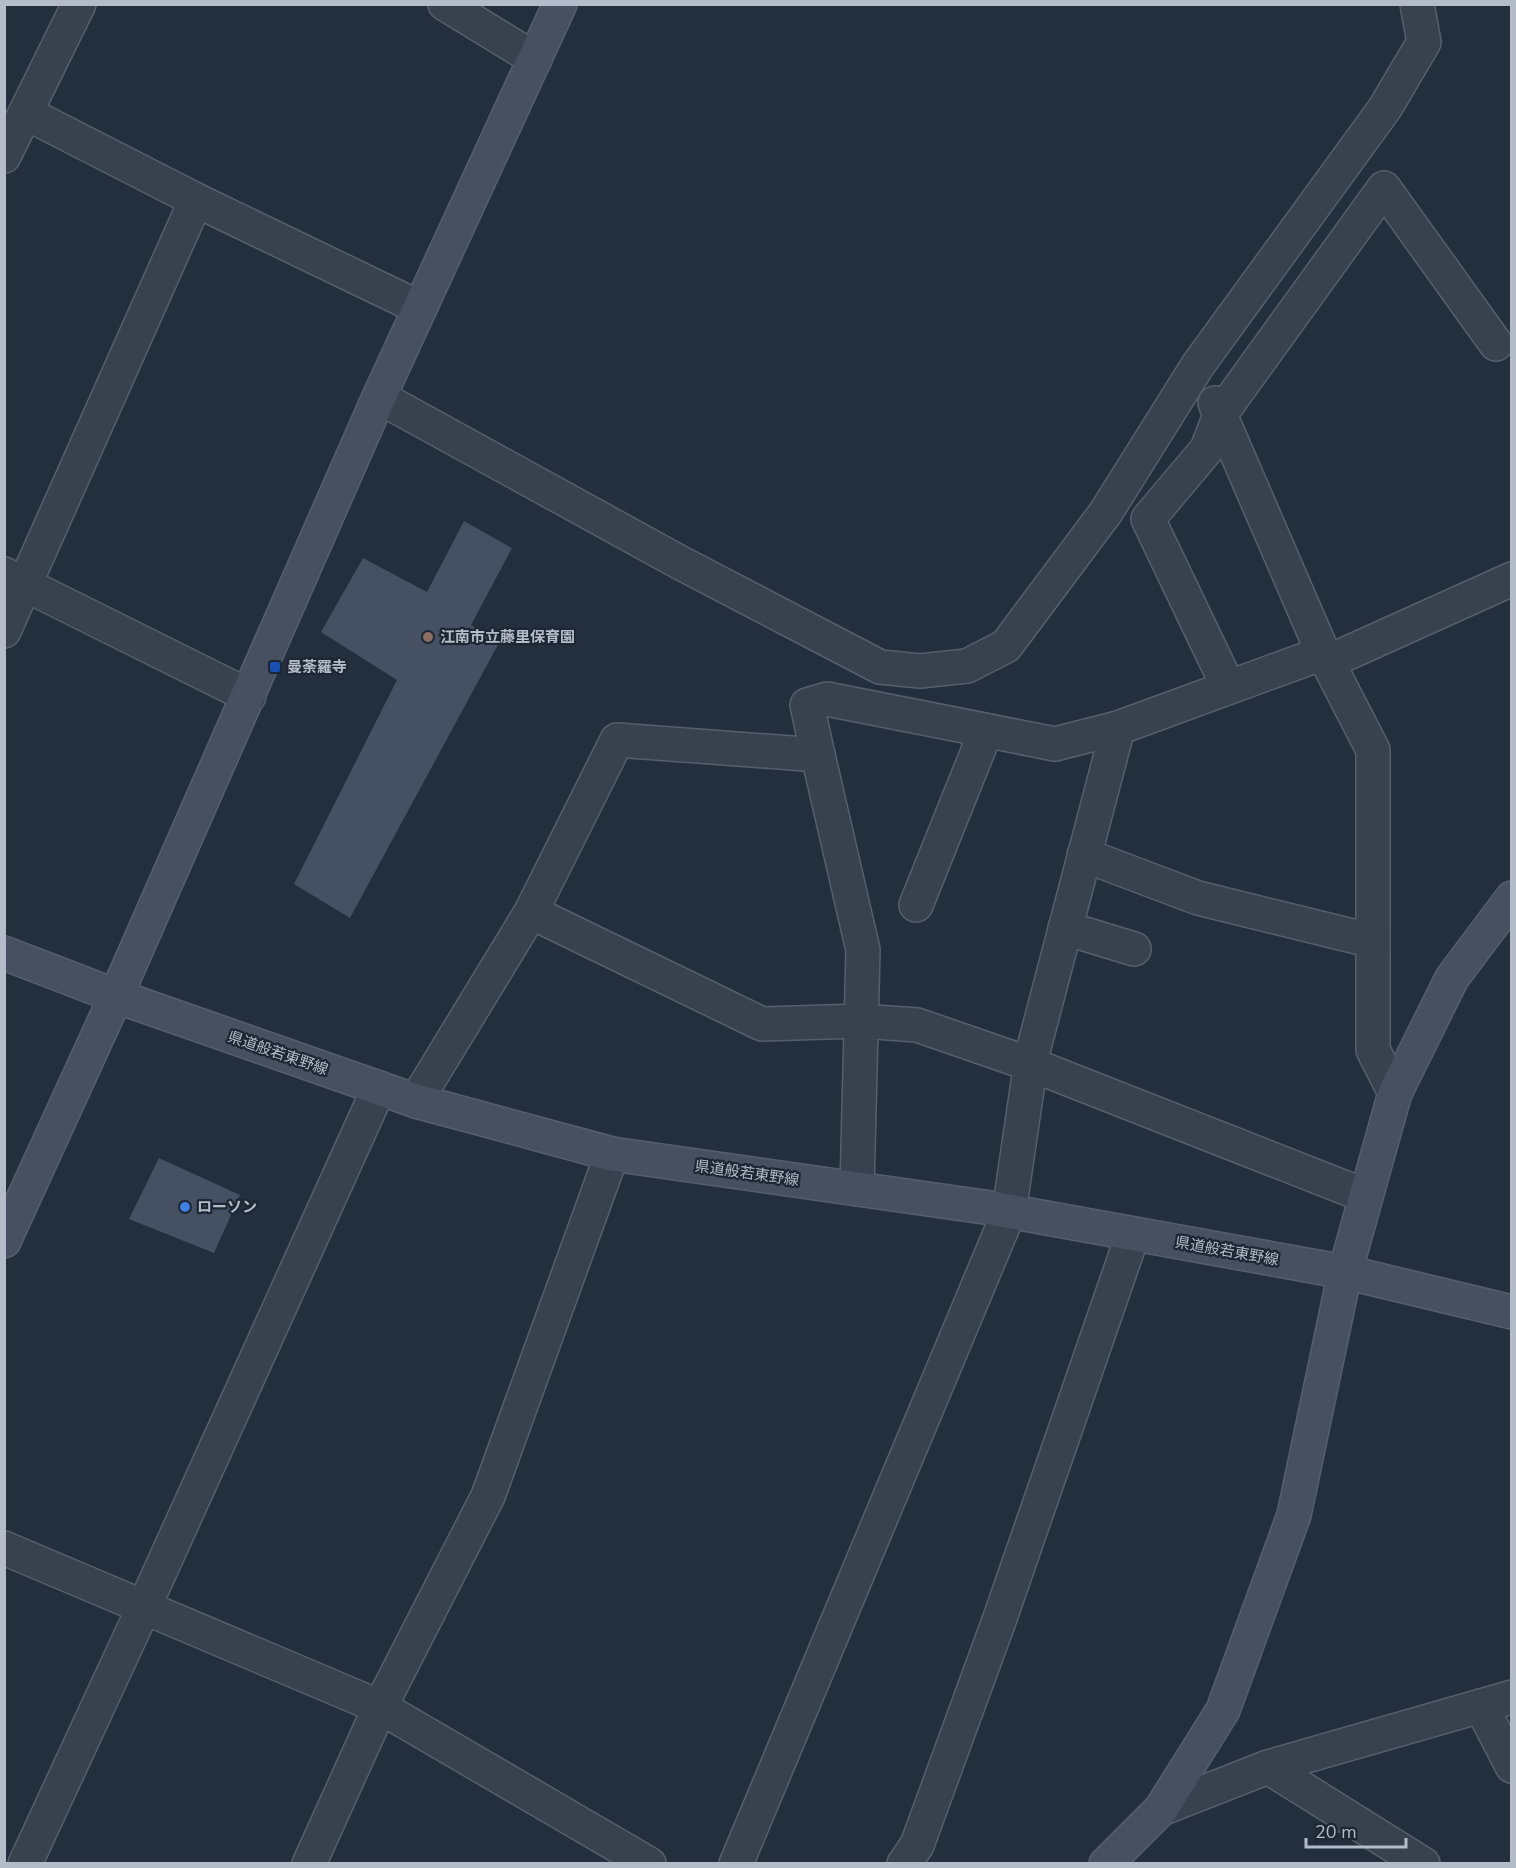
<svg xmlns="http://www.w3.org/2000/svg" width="1516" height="1868" font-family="'Nunito Sans','Noto Sans JP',sans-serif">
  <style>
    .building { fill: #455162 }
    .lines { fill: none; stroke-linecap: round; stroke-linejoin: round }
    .street-casing { stroke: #565f6c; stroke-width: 36 }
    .secondary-casing { stroke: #565f6c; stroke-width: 36 }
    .street { stroke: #38414e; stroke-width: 33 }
    .secondary { stroke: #465061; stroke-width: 33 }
    .education-dot { fill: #8d6e63; stroke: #1d2633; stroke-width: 2 }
    .transit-dot { fill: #1a4fb4; stroke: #1d2633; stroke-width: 2 }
    .shop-dot { fill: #3f7fe0; stroke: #1d2633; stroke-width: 2 }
    .labels { text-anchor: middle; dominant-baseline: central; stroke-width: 4.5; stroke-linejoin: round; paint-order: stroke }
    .poi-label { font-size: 15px; font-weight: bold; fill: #b4bcc9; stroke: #1d2633; text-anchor: start }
    .street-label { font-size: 15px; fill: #b4bcc9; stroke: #1d2633 }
  </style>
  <rect width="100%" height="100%" fill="#242f3e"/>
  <g class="building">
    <path d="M 464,521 L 512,548 L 471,625 L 500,641 L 350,918 L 294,884 L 397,680 L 321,632 L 363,558 L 427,592 Z"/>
    <path d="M 159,1158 L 240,1195 L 214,1253 L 129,1219 Z"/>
  </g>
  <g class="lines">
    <g class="street-casing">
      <g id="street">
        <path d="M 445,4 L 535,59"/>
        <path d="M 26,113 L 196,200 L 420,308"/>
        <path d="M 4,156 L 79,4"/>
        <path d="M 379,397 L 679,562 L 880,667 L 920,671 L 967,666 L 1006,646 L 1106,512 L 1198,365 L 1385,108 L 1424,42 L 1417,4"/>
        <path d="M 1215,403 L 1323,653 L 1373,750 L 1373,1050 L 1395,1093"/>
        <path d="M 4,574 L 249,696"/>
        <path d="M 4,631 L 196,200"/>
        <path d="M 1339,657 L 1512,579"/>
        <path d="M 1224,678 L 1148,519 L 1207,449 L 1220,415 L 1384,188 L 1496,344"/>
        <path d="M 818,755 L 807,705 L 827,699 L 1055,744 L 1118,728"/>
        <path d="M 1084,855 L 1198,898 L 1373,941"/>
        <path d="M 916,905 L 986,731"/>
        <path d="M 531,912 L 762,1024 L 861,1021 L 917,1025 L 1030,1064 L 1366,1196"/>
        <path d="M 1065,928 L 1134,949"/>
        <path d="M 416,1101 L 531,912 L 617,740 L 818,755 L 863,950 L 857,1189"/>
        <path d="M 4,1548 L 380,1707 L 649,1864"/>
        <path d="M 1481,1706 L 1512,1766"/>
        <path d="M 1268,1767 L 1423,1864"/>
        <path d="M 1161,1809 L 1268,1767 L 1512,1697"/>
        <path d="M 25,1864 L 144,1607 L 379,1088"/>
        <path d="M 309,1864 L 380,1707 L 488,1496 L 612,1154"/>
        <path d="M 736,1864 L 1009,1212 L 1032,1055 L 1118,728 L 1323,653"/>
        <path d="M 904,1864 L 917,1845 L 1000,1618 L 1133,1234"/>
      </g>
    </g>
    <g class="secondary-casing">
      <g id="secondary">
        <path d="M 4,953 L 116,996 L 416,1101 L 612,1154 L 991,1208 L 1345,1272 L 1512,1312"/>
        <path d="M 4,1241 L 116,996 L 379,397 L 560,4"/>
        <path d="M 1106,1864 L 1161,1809 L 1223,1710 L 1294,1515 L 1345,1272 L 1395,1093 L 1452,978 L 1512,898"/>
      </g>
    </g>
    <use href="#street" class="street"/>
    <use href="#secondary" class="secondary"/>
  </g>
  <circle class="education-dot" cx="428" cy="637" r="6"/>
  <rect class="transit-dot" x="269" y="661" width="12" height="12" rx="3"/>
  <circle class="shop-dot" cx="185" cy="1207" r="6"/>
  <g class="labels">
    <g class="poi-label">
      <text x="440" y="637">江南市立藤里保育園</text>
      <text x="287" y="667">曼荼羅寺</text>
      <text x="197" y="1207">ローソン</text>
    </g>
    <g class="street-label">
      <text transform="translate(278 1053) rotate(19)">県道般若東野線</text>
      <text transform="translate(747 1173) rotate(8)">県道般若東野線</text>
      <text transform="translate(1227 1251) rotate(10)">県道般若東野線</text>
    </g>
  </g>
  <rect width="1516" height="1868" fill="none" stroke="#b4bcc9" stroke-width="12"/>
  <path d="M1306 1838v9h100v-9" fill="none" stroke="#b4bcc9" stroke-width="3"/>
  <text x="1315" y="1838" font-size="18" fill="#b4bcc9" stroke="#1d2633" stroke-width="4.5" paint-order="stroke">20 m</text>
</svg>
